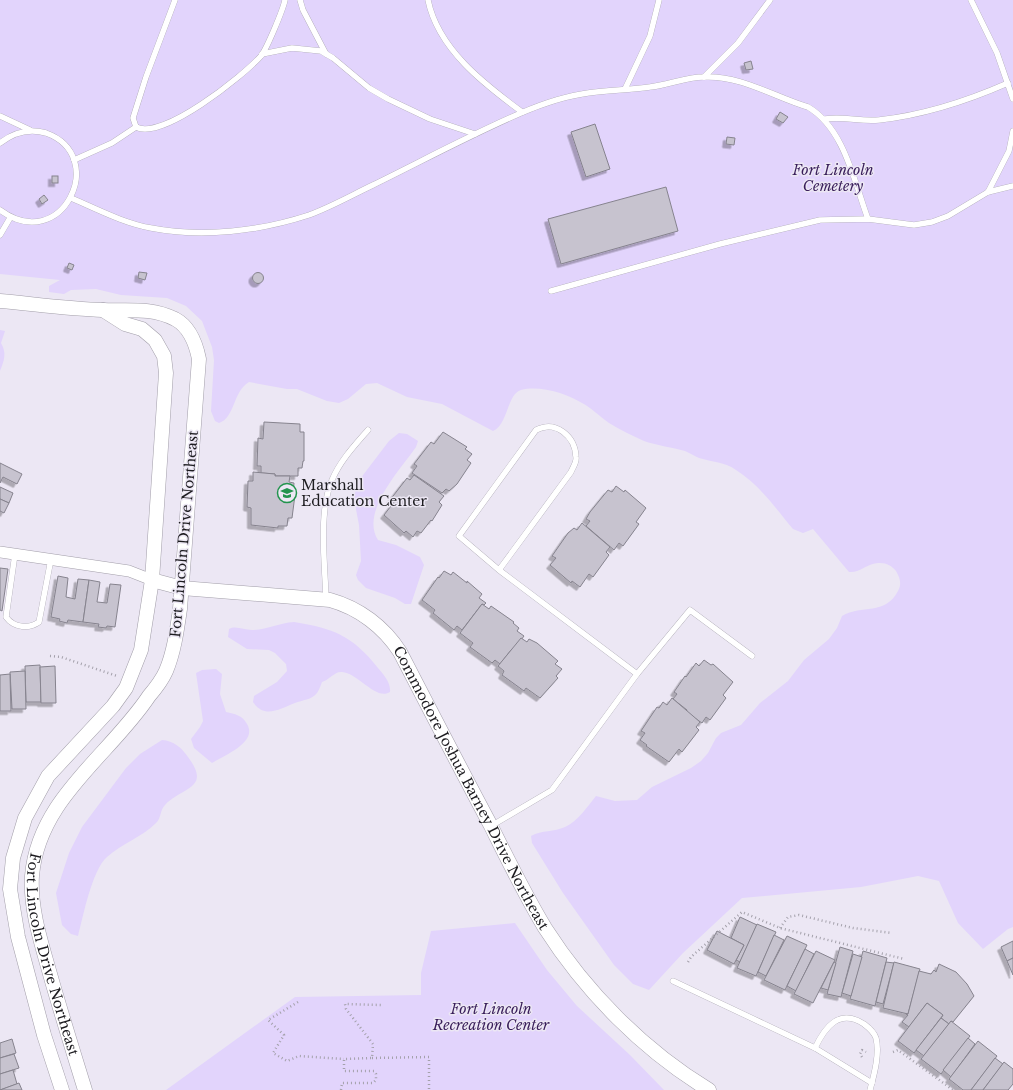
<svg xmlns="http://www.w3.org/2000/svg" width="1013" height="1090" font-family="'Libre Baskerville',serif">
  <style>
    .green { fill: #e2d4fc }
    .building { fill: #c7c3cf; stroke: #86838e; filter: url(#shadow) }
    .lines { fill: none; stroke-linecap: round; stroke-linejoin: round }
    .service-casing { stroke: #a29ea9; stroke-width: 6 }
    .minor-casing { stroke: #a29ea9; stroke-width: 12 }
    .tertiary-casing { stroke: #a29ea9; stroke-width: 15 }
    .path { stroke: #a4a1ab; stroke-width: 2.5; stroke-dasharray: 1 3; stroke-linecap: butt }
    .service { stroke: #fff; stroke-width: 5.5 }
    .minor { stroke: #fff; stroke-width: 11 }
    .tertiary { stroke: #fff; stroke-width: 14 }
    .labels { text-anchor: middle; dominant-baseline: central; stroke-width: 3; stroke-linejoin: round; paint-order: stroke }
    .park-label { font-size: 14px; font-style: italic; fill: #391e5a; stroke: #ece7f4 }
    .poi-label { font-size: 14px; fill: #1d1c20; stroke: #ece7f4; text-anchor: start }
    .street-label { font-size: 14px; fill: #1d1c20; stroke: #ece7f4 }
  </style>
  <defs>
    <filter id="shadow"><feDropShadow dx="-3.5" dy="3.5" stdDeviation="0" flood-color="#0004"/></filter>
  </defs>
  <rect width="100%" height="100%" fill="#ece7f4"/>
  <g class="green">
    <path d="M 0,0 L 1013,0 L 1013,927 L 1008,929 L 983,949 L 958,923 L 939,881 L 918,876 L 861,887 L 742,898 L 683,953 L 649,990 L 633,984 L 614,965 L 563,893 L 532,843 L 531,836 C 542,830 554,832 565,827 C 578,821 587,807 596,796 L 615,801 L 637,800 L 652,787 L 691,768 L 701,761 L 708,753 L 716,738 L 721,733 L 741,725 L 760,703 L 788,681 L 804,660 L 829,639 L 837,628 L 842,616 C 862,604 885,616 898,591 C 902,584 900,578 896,571 C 892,566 887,563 880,563 C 868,562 861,573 849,572 L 813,529 L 803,533 L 793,529 C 776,509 759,484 736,470 C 725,462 712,462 699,458 C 694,456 690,453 685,451 C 672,447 658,446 644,441 C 633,436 620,430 609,423 C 600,417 592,408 582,403 C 566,393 539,385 521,390 C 507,394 508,425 493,431 L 442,404 L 407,397 L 377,383 L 366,384 L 348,399 L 339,403 L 327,401 L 297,389 L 287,389 L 249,382 C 233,391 235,418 219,423 L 215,421 L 211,411 L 214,360 L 212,347 L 202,321 L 186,306 L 167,298 L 121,295 L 96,289 L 71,290 L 64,294 L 49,292 L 49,286 L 60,280 L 0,274 Z"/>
    <path d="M 0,330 L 5,331 L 1,343 C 7,353 4,361 0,371 Z"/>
    <path d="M 399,433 L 407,434 L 418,441 L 416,447 C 400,470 360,512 378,540 L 396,545 L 420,557 L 424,565 L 411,604 L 405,604 L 395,598 L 366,588 L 358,580 L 356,575 L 361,561 L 359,525 L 354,499 L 357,483 L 389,441 Z"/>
    <path d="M 294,622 C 333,628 353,636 378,668 C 384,675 391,683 390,692 C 376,701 358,673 342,672 C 335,671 329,680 322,682 C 321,685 319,690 317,693 C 312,700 302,700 295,703 C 280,709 264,719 253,702 L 254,696 L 277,682 L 287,671 L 286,664 L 275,653 L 269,650 L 247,649 L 228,637 L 229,629 C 237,625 245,631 254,630 C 268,629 280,623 294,622 Z"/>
    <path d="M 216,669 L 222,674 L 220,694 L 226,712 C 235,714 242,715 247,724 C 258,742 225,755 212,763 L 194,748 L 191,739 L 200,727 L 203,721 L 196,673 L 202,670 Z"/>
    <path d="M 162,740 C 174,741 181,747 188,757 C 212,789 182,787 165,805 C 160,810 161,819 156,823 C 142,837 121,844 107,857 C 92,870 83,917 78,936 L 71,934 L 62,925 L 56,893 L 69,853 L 82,827 L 126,768 L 140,754 Z"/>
    <path d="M 515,923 L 547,970 L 577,1006 L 630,1055 L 664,1090 L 166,1090 L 295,997 L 421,995 L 421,973 L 431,931 Z"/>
  </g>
  <g class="building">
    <path d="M 751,61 L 753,69 L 746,70 L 744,63 Z"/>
    <path d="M 780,112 L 788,117 L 783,123 L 776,119 Z"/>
    <path d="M 595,124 L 610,169 L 586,177 L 571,132 Z"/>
    <path d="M 727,137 L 735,138 L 734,145 L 726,144 Z"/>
    <rect x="52" y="176" width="6" height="7"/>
    <path d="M 666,187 L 678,231 L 561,264 L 548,219 Z"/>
    <path d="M 44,195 L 48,200 L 42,204 L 39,199 Z"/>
    <path d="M 69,263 L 74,265 L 72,270 L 67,268 Z"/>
    <path d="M 139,272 L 147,273 L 145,280 L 138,278 Z"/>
    <circle cx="258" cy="278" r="5.5"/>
    <path d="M 264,422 L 300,424 L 300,432 L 304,432 L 304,461 L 303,461 L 302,468 L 298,468 L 298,476 L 275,476 L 275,474 L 261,473 L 261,466 L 257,466 L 258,438 L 263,439 Z"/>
    <path d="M 443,432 L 467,447 L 465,449 L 472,454 L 467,460 L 471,463 L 457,484 L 449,491 L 446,489 L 442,493 L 412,473 L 417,466 L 414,464 L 431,442 L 434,444 Z"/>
    <path d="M 0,463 L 22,474 L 17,484 L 3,477 L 0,483 Z"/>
    <path d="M 253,472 L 275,474 L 275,476 L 290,476 L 289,482 L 294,483 L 293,495 L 295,495 L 292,518 L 288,518 L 287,526 L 278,526 L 278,528 L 251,525 L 251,508 L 247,507 L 248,481 L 253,481 Z"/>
    <path d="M 414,475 L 444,496 L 439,502 L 442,505 L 432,521 L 431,520 L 421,533 L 417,531 L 413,537 L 406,531 L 404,533 L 384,515 L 394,502 L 390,500 L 407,478 L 410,480 Z"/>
    <path d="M 616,486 L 624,492 L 625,490 L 646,508 L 636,522 L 639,524 L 623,546 L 619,543 L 614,550 L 586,526 L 590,521 L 586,519 L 590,512 L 608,490 L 612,492 Z"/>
    <path d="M 0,487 L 13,493 L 9,503 L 0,499 Z"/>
    <path d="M 0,499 L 9,503 L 4,513 L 0,511 Z"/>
    <path d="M 582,523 L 610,547 L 606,552 L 609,555 L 593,577 L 589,574 L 580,587 L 572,581 L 571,583 L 550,565 L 556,558 L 552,556 L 568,533 L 574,528 L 577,530 Z"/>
    <path d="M 0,568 L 8,569 L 2,611 L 0,610 Z"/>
    <path d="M 444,571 L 451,575 L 453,572 L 467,583 L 467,581 L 482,594 L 479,598 L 486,603 L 484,605 L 482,604 L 462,630 L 457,626 L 454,630 L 433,613 L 435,610 L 422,600 L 438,577 L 439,578 Z"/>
    <path d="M 58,576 L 68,578 L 66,597 L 75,599 L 78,579 L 89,580 L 83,622 L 68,620 L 67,623 L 59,621 L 60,619 L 51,617 Z"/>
    <path d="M 89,580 L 100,582 L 97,602 L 107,603 L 110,584 L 121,585 L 115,627 L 107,626 L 106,628 L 98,627 L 99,624 L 83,622 Z"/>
    <path d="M 482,604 L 489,609 L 491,606 L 514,622 L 513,623 L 519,628 L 517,631 L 524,636 L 513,651 L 511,650 L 500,664 L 495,660 L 492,663 L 470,647 L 473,643 L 460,633 Z"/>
    <path d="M 521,638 L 527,642 L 529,639 L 537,643 L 558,661 L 555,664 L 562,669 L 556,676 L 558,678 L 540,698 L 526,688 L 524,691 L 502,675 L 504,671 L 498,666 Z"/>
    <path d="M 704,660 L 711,665 L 713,664 L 733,682 L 723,695 L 726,698 L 710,720 L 706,717 L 702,723 L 686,712 L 687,710 L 673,699 L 677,694 L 674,692 L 685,676 L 686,677 L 696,663 L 699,666 Z"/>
    <path d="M 40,665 L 41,702 L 26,702 L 25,666 Z"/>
    <path d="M 55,666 L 56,703 L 41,703 L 40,667 Z"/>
    <path d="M 25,671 L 26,709 L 12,709 L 10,672 Z"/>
    <path d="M 10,674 L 11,711 L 0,711 L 0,675 Z"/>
    <path d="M 672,698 L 700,722 L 696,727 L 699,730 L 682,752 L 679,749 L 669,762 L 646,746 L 647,745 L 640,740 L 645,733 L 641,731 L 657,707 L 659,708 L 663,702 L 667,705 Z"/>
    <path d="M 740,917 L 757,925 L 740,962 L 736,960 L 744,945 L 731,938 Z"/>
    <path d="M 757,924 L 776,932 L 756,976 L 737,968 Z"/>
    <path d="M 717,931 L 744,945 L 734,964 L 707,950 Z"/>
    <path d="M 774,935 L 784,940 L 766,976 L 758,972 Z"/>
    <path d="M 787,936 L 807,945 L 785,990 L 764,980 Z"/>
    <path d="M 1013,941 L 1013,958 L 1007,961 L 1001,947 Z"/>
    <path d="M 840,947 L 853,951 L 841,997 L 827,994 Z"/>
    <path d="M 805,949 L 814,954 L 796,991 L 787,986 Z"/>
    <path d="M 816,951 L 835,960 L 813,1003 L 794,994 Z"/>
    <path d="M 863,951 L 887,958 L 875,1006 L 850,999 Z"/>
    <path d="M 853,954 L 862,957 L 851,996 L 842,993 Z"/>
    <path d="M 1013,958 L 1013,975 L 1007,961 Z"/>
    <path d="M 834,962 L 836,963 L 828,990 L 821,988 Z"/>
    <path d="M 886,962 L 894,963 L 883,1004 L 876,1002 Z"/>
    <path d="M 894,962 L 920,969 L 908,1014 L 883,1008 Z"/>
    <path d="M 939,964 L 956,972 L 967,984 L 974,996 L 953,1022 L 951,1021 L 949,1024 L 941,1018 L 943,1015 L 927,1003 L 909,1027 L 902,1022 L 908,1015 L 906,1014 L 908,1014 L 919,971 L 931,974 L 934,970 L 936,972 Z"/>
    <path d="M 927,1003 L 943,1015 L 914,1053 L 898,1041 Z"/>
    <path d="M 941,1018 L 949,1024 L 924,1056 L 916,1050 Z"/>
    <path d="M 951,1021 L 970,1036 L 941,1074 L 921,1059 Z"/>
    <path d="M 968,1038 L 975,1044 L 951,1077 L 943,1070 Z"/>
    <path d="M 12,1039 L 16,1053 L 0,1058 L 0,1043 Z"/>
    <path d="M 978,1041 L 997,1056 L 971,1090 L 963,1090 L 949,1079 Z"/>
    <path d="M 14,1054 L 19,1068 L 0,1074 L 0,1058 Z"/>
    <path d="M 995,1058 L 1003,1064 L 983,1090 L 971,1090 Z"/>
    <path d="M 1004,1062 L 1013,1069 L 1013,1084 L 1008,1090 L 983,1090 Z"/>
    <path d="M 13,1070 L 17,1084 L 0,1090 L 0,1074 Z"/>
    <path d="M 19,1083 L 22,1090 L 0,1090 Z"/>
  </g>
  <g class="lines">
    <g class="service-casing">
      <g id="service">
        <path d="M 175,0 L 146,77 L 133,118 L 136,127 C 162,141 243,76 261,56 C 267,48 283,10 285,0"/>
        <path d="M 300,0 L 303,10 L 326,54"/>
        <path d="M 428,0 C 438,49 484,84 522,112"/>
        <path d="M 971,0 L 997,53 L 1013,99"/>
        <path d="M 262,54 L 292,48 L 321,51 L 333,58 L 369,88 L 388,99 L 430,119 L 475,134"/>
        <path d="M 704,77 L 738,43 L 770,0"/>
        <path d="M 625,89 L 650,36 L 659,0"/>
        <path d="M 0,116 L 30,130"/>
        <path d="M 825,119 C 845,116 860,122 879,120 C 924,115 967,101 1008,83"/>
        <path d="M 0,143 C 13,133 29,128 46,133 C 110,156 62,256 0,210"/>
        <path d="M 74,160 L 112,143 L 136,127"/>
        <path d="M 988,192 L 1013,186"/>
        <path d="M 71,198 C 97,209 123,223 151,228 C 203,238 260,231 309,215 C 331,207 352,195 373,185 C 422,161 470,135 521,113 C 542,104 565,96 588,93 C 609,90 630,90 650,87 C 668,85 686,77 704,77 C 741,75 774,97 808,107 C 844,128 854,181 868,219"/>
        <path d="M 0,235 L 10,218"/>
        <path d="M 551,291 L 720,244 L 820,220 L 868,219 L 914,225 L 932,222 L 948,216 L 988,192 L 1009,151 L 1013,131"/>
        <path d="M 15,554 L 6,617 C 14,628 29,629 39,622 L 51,559"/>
        <path d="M 326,599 C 325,563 318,513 332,480 C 340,461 354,446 368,430"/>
        <path d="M 637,674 L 690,610 L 752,656"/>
        <path d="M 491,826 L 552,790 L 637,674 L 499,570 L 459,536 L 536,430 C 556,420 575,436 576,457 C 577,462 573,467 571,472 L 499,570"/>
        <path d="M 673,981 L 815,1048 L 872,1083"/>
        <path d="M 815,1048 C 825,1027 839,1008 864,1024 C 868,1027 874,1032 876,1038 C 880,1054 874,1075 870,1090"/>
      </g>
    </g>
    <g class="minor-casing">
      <path id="minor" d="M 0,552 L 129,571 L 152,580"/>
    </g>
    <g class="tertiary-casing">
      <g id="tertiary">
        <path id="s1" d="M 0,301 C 34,304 69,309 103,310 C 129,311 151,307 175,319 C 190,327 196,344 199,359 L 180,609 C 177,630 174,652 166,671 C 162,680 155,689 149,696 C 110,755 38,799 32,876 C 30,909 41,942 50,974 C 61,1013 73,1051 85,1090"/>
        <path id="s2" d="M 152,580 L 182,588 L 330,600 C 359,608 384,627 400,652 C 430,710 460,768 491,826 C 508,860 525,895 545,928 C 586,992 643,1050 709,1090"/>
        <path d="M 62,1090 L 44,1035 L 18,937 L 10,889 L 13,858 L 25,818 L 48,776 L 113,706 L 126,688 L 141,650 L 152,580 L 166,373 L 164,356 L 155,340 L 142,329 L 125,324 L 103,310"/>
      </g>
    </g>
    <g class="path">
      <path d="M 50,656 L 61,657 L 117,676"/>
      <path d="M 780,928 L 788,917 L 799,915 L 853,928 L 892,933"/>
      <path d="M 688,962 L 691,957 L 742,912 L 780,928 L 904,959"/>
      <path d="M 298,1002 L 268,1020 L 284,1035 L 273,1053 L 287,1061 L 299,1056 L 344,1059"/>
      <path d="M 893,1052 L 898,1050 L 953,1090"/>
      <path d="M 862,1057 L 860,1054 L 862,1050 L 866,1052"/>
      <path d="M 372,1058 L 429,1057 L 429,1090"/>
      <path d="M 341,1090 L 342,1083 L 373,1083 L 376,1080 L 376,1074 L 374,1071 L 344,1071 L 344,1059 L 372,1058 L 373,1044 L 346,1009 L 345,1004 L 381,1005"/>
    </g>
    <use href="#service" class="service"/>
    <use href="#minor" class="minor"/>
    <use href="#tertiary" class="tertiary"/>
  </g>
  <defs>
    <g id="school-ring" transform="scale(1)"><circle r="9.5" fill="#ece7f4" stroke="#23944e" stroke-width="1.5"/><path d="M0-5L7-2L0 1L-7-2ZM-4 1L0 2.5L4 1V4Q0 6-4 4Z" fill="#23944e"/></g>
  </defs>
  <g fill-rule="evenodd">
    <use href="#school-ring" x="287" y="493"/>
  </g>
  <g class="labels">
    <g class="park-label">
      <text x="833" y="170">Fort Lincoln<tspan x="833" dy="16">Cemetery</tspan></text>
      <text x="491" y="1009">Fort Lincoln<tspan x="491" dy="16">Recreation Center</tspan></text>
    </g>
    <g class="poi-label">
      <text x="301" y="485">Marshall<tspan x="301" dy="16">Education Center</tspan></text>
    </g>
    <g class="street-label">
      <text transform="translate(184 534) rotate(-85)">Fort Lincoln Drive Northeast</text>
      <text stroke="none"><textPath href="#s2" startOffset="422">Commodore Joshua Barney Drive Northeast</textPath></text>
      <text stroke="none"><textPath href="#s1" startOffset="869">Fort Lincoln Drive Northeast</textPath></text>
    </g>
  </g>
</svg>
